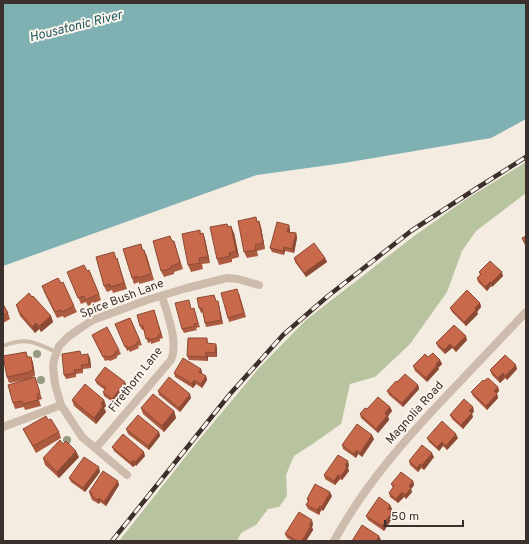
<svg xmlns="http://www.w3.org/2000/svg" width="529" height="544" font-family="Overpass,sans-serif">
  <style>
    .green { fill: #b8c4a0 }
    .water { fill: #7fb0b2 }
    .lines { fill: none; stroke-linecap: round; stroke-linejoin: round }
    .lane { stroke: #cdbbac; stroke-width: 4 }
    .street { stroke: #cdbbac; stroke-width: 8 }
    .rail-casing { stroke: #3b302b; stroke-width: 4.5 }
    .rail { stroke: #fbf5ee; stroke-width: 3; stroke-dasharray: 9; stroke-linecap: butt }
    .tree { fill: #969b7f }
    .wall { fill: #ac5a40 }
    .shaded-wall { fill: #8c4a34 }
    .building { fill: #c8694b; stroke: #8c4a34 }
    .labels { text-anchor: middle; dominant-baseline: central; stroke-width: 4; stroke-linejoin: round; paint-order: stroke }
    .street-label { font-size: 12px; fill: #3b302b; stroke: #fbf5ee }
    .water-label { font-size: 13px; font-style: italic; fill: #1f5a5e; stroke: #fbf5ee }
  </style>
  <rect width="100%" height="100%" fill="#f4ebe1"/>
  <path class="green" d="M 526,162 L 526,193 L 476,231 L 462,251 L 447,292 L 410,344 L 375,377 L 350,384 L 341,424 L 311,445 L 294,456 L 286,475 L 287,496 L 279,507 L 268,509 L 256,525 L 241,533 L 237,541 L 119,541 L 198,441 L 258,369 L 306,320 L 414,236 L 468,198 Z"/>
  <path class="water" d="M 3,3 L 526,3 L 526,119 L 491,138 L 344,163 L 257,175 L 3,266 Z"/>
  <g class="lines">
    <path class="lane" d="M 3,346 C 26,337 35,342 56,352"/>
    <g class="street">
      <path d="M 3,427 L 61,405"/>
      <path d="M 95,448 L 102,441 L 171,360 C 179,342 167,314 162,296"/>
      <path d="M 127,475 L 82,437 L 61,405 L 55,384 L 53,367 L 54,360 L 59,346 L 68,337 L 79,329 L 93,320 L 147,300 L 187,288 L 227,278 L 238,279 L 259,285"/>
      <path d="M 334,541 C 365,484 408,436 452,390 C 477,364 501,338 526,312"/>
    </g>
    <g class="rail-casing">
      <path id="rail" d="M 112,541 L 230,394 L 283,335 L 328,296 L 411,231 L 477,188 L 526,157"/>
    </g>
    <use href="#rail" class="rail"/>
  </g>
  <g class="tree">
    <circle cx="37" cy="354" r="4"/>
    <circle cx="41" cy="380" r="4"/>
    <circle cx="67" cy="440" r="4"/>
  </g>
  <g class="wall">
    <path d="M 257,221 L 259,221 L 261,227 L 265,249 L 257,251 L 258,256 L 247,258 L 244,252 Z"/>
    <path d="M 227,224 L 229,227 L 234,233 L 239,257 L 232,259 L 232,262 L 219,265 L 217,259 Z"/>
    <path d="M 290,229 L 290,232 L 296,233 L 297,238 L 294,253 L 285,251 L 284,255 L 272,252 L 270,248 Z"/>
    <path d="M 200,230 L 201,234 L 205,239 L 210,263 L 202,264 L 203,269 L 191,272 L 188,265 Z"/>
    <path d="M 172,241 L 174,241 L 183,269 L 174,272 L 174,274 L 164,277 L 161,271 Z"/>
    <path d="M 141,244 L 143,250 L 144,250 L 147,256 L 154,280 L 139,284 L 139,282 L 134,284 L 132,278 Z"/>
    <path d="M 116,258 L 117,258 L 119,264 L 127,289 L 113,293 L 112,290 L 107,292 L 104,286 Z"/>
    <path d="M 294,258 L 325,258 L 327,262 L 306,277 L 295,262 Z"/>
    <path d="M 87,271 L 99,294 L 101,300 L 88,306 L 86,302 L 81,304 L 70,278 Z"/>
    <path d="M 479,272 L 503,276 L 492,287 L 491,286 L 487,291 L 478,282 L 477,278 L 480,275 Z"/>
    <path d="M 61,283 L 74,306 L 77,312 L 64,318 L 63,316 L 57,318 L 44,292 L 42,286 Z"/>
    <path d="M 239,293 L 246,317 L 229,322 L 228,318 Z"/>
    <path d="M 216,299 L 216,301 L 218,301 L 219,305 L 223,324 L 206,327 L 205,323 L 203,312 L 201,313 L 199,308 Z"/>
    <path d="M 480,303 L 481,307 L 477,312 L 478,314 L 466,326 L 452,312 L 450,308 Z"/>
    <path d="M 3,304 L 8,313 L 10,319 L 3,323 Z"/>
    <path d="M 16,305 L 51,316 L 53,322 L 41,332 L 39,329 L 35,333 L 20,316 Z"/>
    <path d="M 154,310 L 163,338 L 160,339 L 160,341 L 151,344 L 151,342 L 148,343 L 144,330 L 142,330 L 140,326 Z"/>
    <path d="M 195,313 L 200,327 L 196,328 L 197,330 L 184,333 L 182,329 Z"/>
    <path d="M 130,318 L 142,345 L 138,346 L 139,348 L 130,352 L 129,350 L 127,351 L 115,324 Z"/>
    <path d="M 92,335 L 119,350 L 121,354 L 117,356 L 117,358 L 110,361 L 108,360 L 105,361 Z"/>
    <path d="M 207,338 L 208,343 L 217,348 L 217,357 L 208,357 L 208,361 L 189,360 L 187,356 Z"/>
    <path d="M 467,340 L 456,352 L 452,348 L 445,354 L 438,347 L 436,343 Z"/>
    <path d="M 80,351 L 81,355 L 90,358 L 91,368 L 83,369 L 83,373 L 76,374 L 76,377 L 66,379 L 64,375 Z"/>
    <path d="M 26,352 L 28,357 L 31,357 L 33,363 L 35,376 L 32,377 L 32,378 L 35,377 L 42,399 L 39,400 L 41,406 L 25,410 L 24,407 L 15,409 L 13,403 L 31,379 L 9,383 L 7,377 Z"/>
    <path d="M 428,357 L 440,360 L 442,364 L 438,368 L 439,369 L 427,382 L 415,371 L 413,366 Z"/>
    <path d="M 201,369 L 202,373 L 202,374 L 206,376 L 207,380 L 202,388 L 196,384 L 193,388 L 175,377 L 174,373 Z"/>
    <path d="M 517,369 L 507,380 L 505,378 L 500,383 L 492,375 L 490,370 Z"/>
    <path d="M 95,380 L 127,386 L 114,403 L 104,396 L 103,392 L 105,390 L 97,384 Z"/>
    <path d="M 484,381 L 498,387 L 499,391 L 497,393 L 498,398 L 487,410 L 473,396 L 471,392 Z"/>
    <path d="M 397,382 L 418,385 L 419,389 L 403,407 L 389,395 L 387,391 Z"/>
    <path d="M 158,391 L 191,398 L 180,412 L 159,395 Z"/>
    <path d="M 72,400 L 104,400 L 106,406 L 104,408 L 106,412 L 96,424 L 74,406 Z"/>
    <path d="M 390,407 L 392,411 L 388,416 L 389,420 L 378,433 L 361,418 L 360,414 L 367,409 Z"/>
    <path d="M 141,408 L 174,411 L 176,418 L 164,432 L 143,414 Z"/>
    <path d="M 474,411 L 472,414 L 473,417 L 463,429 L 452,419 L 450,415 Z"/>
    <path d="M 48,420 L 59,432 L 61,438 L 36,453 L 26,435 L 23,429 Z"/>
    <path d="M 126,429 L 159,432 L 160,436 L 149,450 L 128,434 Z"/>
    <path d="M 427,438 L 458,438 L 447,450 L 443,446 L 439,451 L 429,442 Z"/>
    <path d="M 374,439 L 362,457 L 358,454 L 356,458 L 343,449 L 342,445 Z"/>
    <path d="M 112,447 L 145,456 L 136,466 L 135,465 L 133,467 L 114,451 Z"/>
    <path d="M 79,457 L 59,478 L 45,465 L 43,458 Z"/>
    <path d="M 434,457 L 424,470 L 421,468 L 418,472 L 410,465 L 409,461 Z"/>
    <path d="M 349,465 L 348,468 L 349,471 L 342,480 L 340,479 L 335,485 L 325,479 L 324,475 Z"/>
    <path d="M 100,472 L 85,492 L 71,482 L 69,478 Z"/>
    <path d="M 413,481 L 414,485 L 411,489 L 412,492 L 406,499 L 404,497 L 398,503 L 390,497 L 389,493 L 393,488 L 391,484 Z"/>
    <path d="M 119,485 L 106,506 L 100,502 L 99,504 L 92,500 L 89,492 Z"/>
    <path d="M 332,496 L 323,511 L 321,510 L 319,515 L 308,509 L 306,505 L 308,502 L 307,499 Z"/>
    <path d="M 390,505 L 392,509 L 390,511 L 392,512 L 393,517 L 384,531 L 368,520 L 366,516 Z"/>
    <path d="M 313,524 L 312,527 L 313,530 L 306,541 L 292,541 L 287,538 L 285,534 Z"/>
  </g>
  <g class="shaded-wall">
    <path d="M 259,221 L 261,227 L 265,249 L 263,243 Z"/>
    <path d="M 289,225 L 290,229 L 289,236 L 287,232 Z"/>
    <path d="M 231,226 L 234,233 L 239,257 L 236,251 Z"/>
    <path d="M 203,233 L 205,239 L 210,263 L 208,257 Z"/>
    <path d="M 296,233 L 297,238 L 294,253 L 292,249 Z"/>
    <path d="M 284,247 L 285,251 L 284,255 L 283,251 Z"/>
    <path d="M 325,258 L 327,262 L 306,277 L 304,273 Z"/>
    <path d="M 502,272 L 503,276 L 492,287 L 491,283 Z"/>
    <path d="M 490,282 L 491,286 L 487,291 L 485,287 Z"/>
    <path d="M 218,301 L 219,305 L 223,324 L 221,320 Z"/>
    <path d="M 480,303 L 481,307 L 477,312 L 478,314 L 466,326 L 464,322 L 475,308 Z"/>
    <path d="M 51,316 L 53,322 L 41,332 L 39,326 Z"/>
    <path d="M 36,323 L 39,329 L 35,333 L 32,327 Z"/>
    <path d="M 466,336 L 467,340 L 456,352 L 454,348 Z"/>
    <path d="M 216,344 L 217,348 L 217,357 L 215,353 Z"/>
    <path d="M 450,344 L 452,348 L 445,354 L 444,350 Z"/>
    <path d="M 206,352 L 208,357 L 208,361 L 206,357 Z"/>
    <path d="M 88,354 L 90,358 L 91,368 L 89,364 Z"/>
    <path d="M 31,357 L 33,363 L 35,376 L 33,370 Z"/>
    <path d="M 440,360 L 442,364 L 438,368 L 439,369 L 427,382 L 426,378 Z"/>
    <path d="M 516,365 L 517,369 L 507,380 L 505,376 Z"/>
    <path d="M 201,369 L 202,373 L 201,376 L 199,372 Z"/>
    <path d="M 503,373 L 505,378 L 500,383 L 498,378 Z"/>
    <path d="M 206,376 L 207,380 L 202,388 L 201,384 Z"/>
    <path d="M 194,380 L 196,384 L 193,388 L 192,384 Z"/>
    <path d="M 125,382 L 127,386 L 114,403 L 112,399 Z"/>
    <path d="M 418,385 L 419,389 L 403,407 L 402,403 Z"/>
    <path d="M 498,387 L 499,391 L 495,395 L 494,391 Z"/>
    <path d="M 190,394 L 191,398 L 180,412 L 179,408 Z"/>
    <path d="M 497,394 L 498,398 L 487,410 L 486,406 Z"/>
    <path d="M 104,400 L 106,406 L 104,408 L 106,412 L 96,424 L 94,418 L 101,404 Z"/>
    <path d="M 390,407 L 392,411 L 388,416 L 389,420 L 378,433 L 376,429 L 385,413 Z"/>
    <path d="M 473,407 L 474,411 L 472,414 L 473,417 L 463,429 L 461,425 L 469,411 Z"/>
    <path d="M 174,411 L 176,418 L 164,432 L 162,426 Z"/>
    <path d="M 159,432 L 160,436 L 149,450 L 148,446 Z"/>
    <path d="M 456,434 L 458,438 L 447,450 L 446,446 Z"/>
    <path d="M 372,435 L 374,439 L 362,457 L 360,453 Z"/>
    <path d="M 442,442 L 443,446 L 439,451 L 437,447 Z"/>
    <path d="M 357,450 L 358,454 L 356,458 L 354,454 Z"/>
    <path d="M 76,451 L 79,457 L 59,478 L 57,472 Z"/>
    <path d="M 144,452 L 145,456 L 136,466 L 135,462 Z"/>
    <path d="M 432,453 L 434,457 L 424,470 L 422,465 Z"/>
    <path d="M 133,460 L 135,465 L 133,467 L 131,463 Z"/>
    <path d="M 348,461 L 349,465 L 348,468 L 349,471 L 342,480 L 341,476 L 345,465 Z"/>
    <path d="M 420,464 L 421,468 L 418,472 L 417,468 Z"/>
    <path d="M 99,467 L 100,472 L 85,492 L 83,488 Z"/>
    <path d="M 338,475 L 340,479 L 335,485 L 334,481 Z"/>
    <path d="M 118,481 L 119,485 L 106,506 L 104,502 Z"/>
    <path d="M 413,481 L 414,485 L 411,489 L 412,492 L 406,499 L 405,495 L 409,486 Z"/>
    <path d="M 330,492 L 332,496 L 323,511 L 322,507 Z"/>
    <path d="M 402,492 L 404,497 L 398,503 L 396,499 Z"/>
    <path d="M 99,498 L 100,502 L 99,504 L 97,500 Z"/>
    <path d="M 390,505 L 392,509 L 389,514 L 388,509 Z"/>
    <path d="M 320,506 L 321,510 L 319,515 L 317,510 Z"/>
    <path d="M 392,512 L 393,517 L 384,531 L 382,526 Z"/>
    <path d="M 312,520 L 313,524 L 312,527 L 313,530 L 306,541 L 302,541 Z"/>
    <path d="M 379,536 L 381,540 L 380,541 L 376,541 Z"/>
  </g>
  <g class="building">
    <path d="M 256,217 L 257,222 L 259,221 L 263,243 L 255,245 L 256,250 L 244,252 L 238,221 Z"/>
    <path d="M 277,222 L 289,225 L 287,232 L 296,233 L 292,249 L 284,247 L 283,251 L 270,248 Z"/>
    <path d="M 227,224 L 228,227 L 231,226 L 236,251 L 229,253 L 230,256 L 217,259 L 210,227 Z"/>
    <path d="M 200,230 L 200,234 L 203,233 L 208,257 L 199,258 L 200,263 L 188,265 L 182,234 Z"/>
    <path d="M 170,236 L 172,241 L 174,241 L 180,263 L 171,266 L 172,268 L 161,271 L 153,241 Z"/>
    <path d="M 526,236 L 526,246 L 522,238 Z"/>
    <path d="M 314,243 L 325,258 L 304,273 L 294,258 Z"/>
    <path d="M 141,244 L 142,250 L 144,250 L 151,274 L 137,278 L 137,276 L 132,278 L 123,249 Z"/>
    <path d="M 114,252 L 116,259 L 117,258 L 124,283 L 110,287 L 110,284 L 104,286 L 96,257 Z"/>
    <path d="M 490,261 L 502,272 L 491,283 L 490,282 L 485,287 L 477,278 L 481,274 L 479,272 Z"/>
    <path d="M 84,265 L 87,271 L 89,270 L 99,294 L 85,300 L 84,296 L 78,298 L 67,272 Z"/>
    <path d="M 58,278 L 61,283 L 63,282 L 74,306 L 62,312 L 61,310 L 55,312 L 42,286 Z"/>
    <path d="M 237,289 L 244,313 L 228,318 L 221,293 Z"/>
    <path d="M 467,290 L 480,303 L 475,308 L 476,310 L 464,322 L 450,308 Z"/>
    <path d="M 29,293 L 32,297 L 33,296 L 51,316 L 39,326 L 36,323 L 32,327 L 18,310 L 19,309 L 16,305 Z"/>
    <path d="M 214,295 L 216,301 L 218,301 L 221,320 L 205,323 L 202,308 L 199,308 L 197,298 Z"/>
    <path d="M 189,300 L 191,309 L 194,308 L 198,323 L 194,324 L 195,326 L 182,329 L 175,303 Z"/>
    <path d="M 3,304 L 8,313 L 3,315 Z"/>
    <path d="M 154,310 L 161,334 L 158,335 L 159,337 L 150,340 L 149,338 L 146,339 L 143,326 L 140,326 L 137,315 Z"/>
    <path d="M 130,318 L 140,341 L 137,342 L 137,344 L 128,348 L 127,346 L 125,347 L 115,324 Z"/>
    <path d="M 454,325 L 466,336 L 454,348 L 450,344 L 444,350 L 436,343 Z"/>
    <path d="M 107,327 L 119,350 L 115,352 L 116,354 L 109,357 L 106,356 L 103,357 L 92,335 Z"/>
    <path d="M 188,338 L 207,338 L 207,343 L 216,344 L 215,353 L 206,352 L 206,357 L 187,356 Z"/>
    <path d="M 80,351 L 81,355 L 88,354 L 89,364 L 81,365 L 82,369 L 74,370 L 75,373 L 64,375 L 62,354 Z"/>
    <path d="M 26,352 L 27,357 L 31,357 L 33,370 L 30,371 L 30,372 L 7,377 L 3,356 Z"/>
    <path d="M 433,353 L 440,360 L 436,364 L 437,365 L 426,378 L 413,366 L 425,354 L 428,357 Z"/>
    <path d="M 505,355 L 516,365 L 505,376 L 503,373 L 498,378 L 490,370 Z"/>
    <path d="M 183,358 L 201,369 L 199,372 L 206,376 L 201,384 L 194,380 L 192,384 L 174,373 Z"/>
    <path d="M 105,367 L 125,382 L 112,399 L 103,392 L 106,388 L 95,380 Z"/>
    <path d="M 405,374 L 418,385 L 402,403 L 387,391 L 396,381 L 397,382 Z"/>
    <path d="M 35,377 L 40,393 L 37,394 L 38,400 L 23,404 L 22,401 L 13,403 L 8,385 Z"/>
    <path d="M 169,377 L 190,394 L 179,408 L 158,391 Z"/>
    <path d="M 488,378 L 498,387 L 494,391 L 497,394 L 486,406 L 471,392 L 483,380 L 484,381 Z"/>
    <path d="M 85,384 L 104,400 L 101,404 L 103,406 L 94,418 L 72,400 Z"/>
    <path d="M 153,394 L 174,411 L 162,426 L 141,408 Z"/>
    <path d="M 378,397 L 390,407 L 385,413 L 387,416 L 376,429 L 360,414 L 365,408 L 367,409 Z"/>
    <path d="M 464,399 L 473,407 L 469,411 L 472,413 L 461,425 L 450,415 Z"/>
    <path d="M 138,415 L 159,432 L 148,446 L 126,429 Z"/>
    <path d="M 46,416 L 48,420 L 51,419 L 59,432 L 33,446 L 23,429 Z"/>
    <path d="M 442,421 L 456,434 L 446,446 L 442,442 L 437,447 L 427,438 Z"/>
    <path d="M 357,424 L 372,435 L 360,453 L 357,450 L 354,454 L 342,445 Z"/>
    <path d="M 123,434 L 144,452 L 135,462 L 133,460 L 131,463 L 112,447 Z"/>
    <path d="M 60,440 L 63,444 L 66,441 L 76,451 L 57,472 L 43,458 Z"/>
    <path d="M 422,445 L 432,453 L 422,465 L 420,464 L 417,468 L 409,461 Z"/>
    <path d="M 338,455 L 348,461 L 345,465 L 347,467 L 341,476 L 338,475 L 334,481 L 324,475 Z"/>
    <path d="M 84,457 L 99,467 L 83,488 L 69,478 Z"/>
    <path d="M 103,471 L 118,481 L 104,502 L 99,498 L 97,500 L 91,495 L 92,493 L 89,492 Z"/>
    <path d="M 401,472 L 413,481 L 409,486 L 411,488 L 405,495 L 402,492 L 396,499 L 389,493 L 394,486 L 391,484 Z"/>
    <path d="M 315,484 L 330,492 L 322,507 L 320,506 L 317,510 L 306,505 L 309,500 L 307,499 Z"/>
    <path d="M 379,497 L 390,505 L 388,509 L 392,512 L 382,526 L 366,516 Z"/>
    <path d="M 299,512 L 312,520 L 309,525 L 311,526 L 302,541 L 297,541 L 285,534 Z"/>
    <path d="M 362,525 L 379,536 L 376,541 L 352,541 Z"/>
  </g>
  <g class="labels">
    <g class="street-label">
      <text transform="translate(122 299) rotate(-21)">Spice Bush Lane</text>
      <text transform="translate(136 380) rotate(-52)">Firethorn Lane</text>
      <text transform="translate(415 413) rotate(-48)">Magnolia Road</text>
    </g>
    <g class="water-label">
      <text transform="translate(76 27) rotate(-14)">Housatonic River</text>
    </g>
  </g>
  <rect width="529" height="544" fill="none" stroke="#3b302b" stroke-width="8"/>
  <path d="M385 520v6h78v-6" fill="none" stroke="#3b302b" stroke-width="2"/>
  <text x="391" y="520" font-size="12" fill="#3b302b" stroke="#fbf5ee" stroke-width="3" paint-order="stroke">50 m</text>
</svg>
